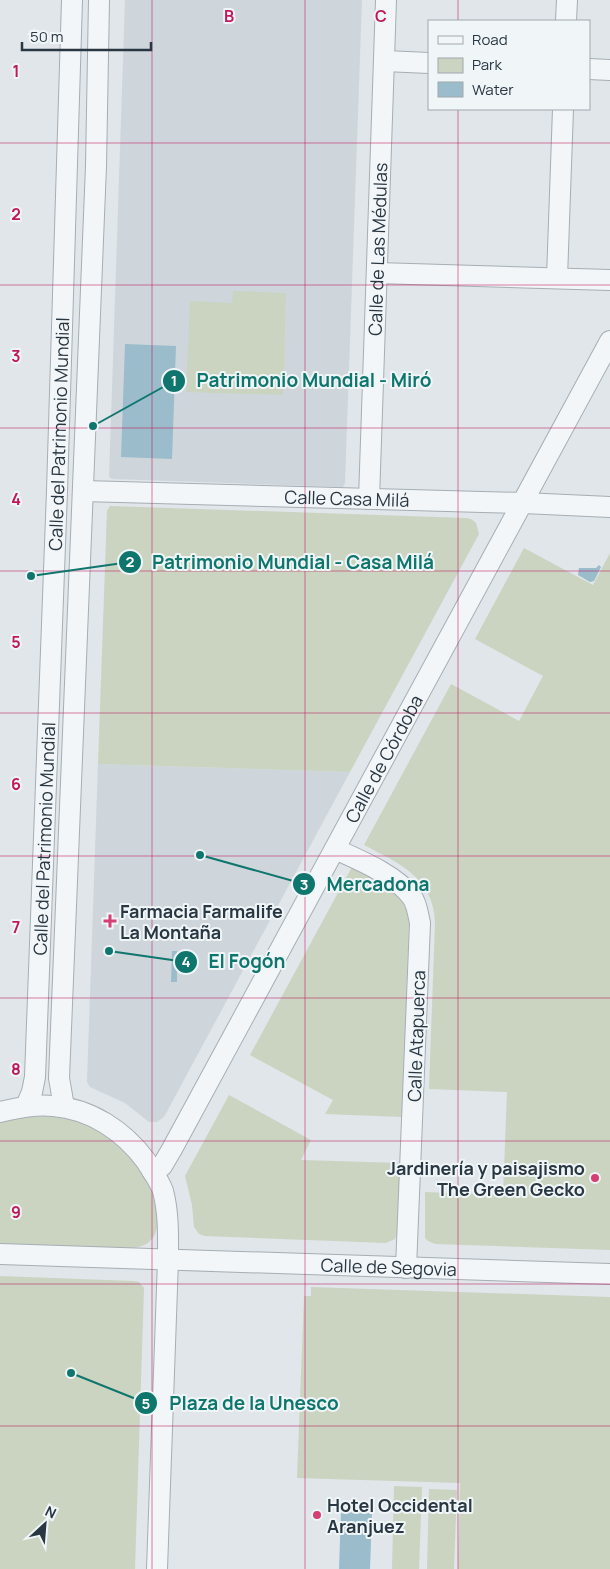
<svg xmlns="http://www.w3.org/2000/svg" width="610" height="1569" font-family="Manrope,sans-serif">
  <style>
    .built { fill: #ced6dc }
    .green { fill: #cad4c1 }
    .water { fill: #9abccb }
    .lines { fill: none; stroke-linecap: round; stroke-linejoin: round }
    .minor-casing { stroke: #a5aeb4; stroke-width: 22 }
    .minor { stroke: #f3f6f8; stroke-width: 20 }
    .grid { fill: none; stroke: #c2185b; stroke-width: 1; stroke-opacity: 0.55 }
    .poi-dot { fill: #d44074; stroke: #f0f5f7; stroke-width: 2 }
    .labels { text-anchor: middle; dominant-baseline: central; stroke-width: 4; stroke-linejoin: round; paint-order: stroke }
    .street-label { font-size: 18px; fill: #283742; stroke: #f0f5f7 }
    .poi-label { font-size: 18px; font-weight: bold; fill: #283742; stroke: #f0f5f7; text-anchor: start }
    .grid-label { font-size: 16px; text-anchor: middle; font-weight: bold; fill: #c2185b; stroke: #f0f5f7; stroke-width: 4; stroke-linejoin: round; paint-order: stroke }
    .leader { fill: none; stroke: #0f766e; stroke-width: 2 }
    .callout-dot { fill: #0f766e; stroke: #f0f5f7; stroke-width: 2 }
    .mark-label { font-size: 15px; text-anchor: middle; font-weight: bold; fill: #fff }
    .callout-label { font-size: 19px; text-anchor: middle; font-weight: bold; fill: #0f766e; stroke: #f0f5f7; stroke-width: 4; stroke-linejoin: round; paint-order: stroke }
  </style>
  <rect width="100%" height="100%" fill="#e0e6ea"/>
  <g class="built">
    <path d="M 125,0 L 362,0 L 345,483 L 343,487 L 112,479 L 109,477 Z"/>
    <path d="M 98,764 L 350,772 L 164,1117 L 157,1122 L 149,1122 L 125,1103 L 90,1087 L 87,1082 Z"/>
  </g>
  <g class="green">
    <path d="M 233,291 L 286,293 L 283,395 L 186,392 L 190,301 L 232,303 Z"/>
    <path d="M 110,506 L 466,518 L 471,519 L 476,523 L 479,534 L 350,772 L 98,764 L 107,511 Z"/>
    <path d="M 524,548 L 593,585 L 610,553 L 610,1250 L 435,1244 L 428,1241 L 425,1238 L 425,1192 L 503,1195 L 507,1092 L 429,1089 L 435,923 C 434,877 398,863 364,845 L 451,684 L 519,721 L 543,676 L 475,639 Z"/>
    <path d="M 352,867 C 378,882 406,889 409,923 L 402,1117 L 325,1114 L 333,1100 L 250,1055 Z"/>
    <path d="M 229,1095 L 311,1140 L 301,1160 L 401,1163 L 398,1231 L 395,1239 L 386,1243 L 205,1236 L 199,1234 L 194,1227 L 192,1205 L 185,1176 Z"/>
    <path d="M 44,1116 C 65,1118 86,1121 103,1132 C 113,1139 126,1149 133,1157 C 149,1179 180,1245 131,1248 L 0,1244 L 0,1123 L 17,1118 Z"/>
    <path d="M 0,1276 L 133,1281 L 139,1282 L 144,1288 L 135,1569 L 0,1569 Z"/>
    <path d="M 311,1287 L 610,1297 L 610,1569 L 458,1569 L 460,1483 L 297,1478 L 304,1296 L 311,1296 Z"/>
    <path d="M 394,1486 L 422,1487 L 419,1569 L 392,1569 Z"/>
    <path d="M 429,1489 L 457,1490 L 454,1569 L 427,1569 Z"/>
  </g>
  <g class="water">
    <path d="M 125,344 L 176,346 L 172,459 L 121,457 Z"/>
    <path d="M 599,565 L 601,567 L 594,581 L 590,582 L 578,575 L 579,568 L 596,568 Z"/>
    <path d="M 172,951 L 177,951 L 177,982 L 171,982 Z"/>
    <path d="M 341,1512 L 372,1513 L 370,1569 L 339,1569 Z"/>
  </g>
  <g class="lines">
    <g class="minor-casing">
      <g id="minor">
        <path d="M 566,21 L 567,0"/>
        <path d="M 385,61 L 429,63"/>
        <path d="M 589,69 L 610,70"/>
        <path d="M 377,273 L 610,280"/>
        <path d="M 557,278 L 563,109"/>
        <path id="s1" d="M 83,491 L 523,503 L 610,507"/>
        <path id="s2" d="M 369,499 L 386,0"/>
        <path d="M 335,849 C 359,860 396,875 412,897 C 417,904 418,914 420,923 L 406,1268"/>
        <path id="s3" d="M 26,1106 L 32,1092 L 35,1077 L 57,491 L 72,0"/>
        <path d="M 64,1107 L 59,1078 L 96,166 L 99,0"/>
        <path d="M 0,1112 C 18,1108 35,1104 53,1106 C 91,1109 124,1131 146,1161 C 152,1171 159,1180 163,1191 C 169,1214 168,1237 168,1260 L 157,1569"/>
        <path id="s4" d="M 152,1171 L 162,1166 L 172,1149 L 610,341"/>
        <path id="s5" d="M 0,1254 L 610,1274"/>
      </g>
    </g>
    <use href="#minor" class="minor"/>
  </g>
  <path class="grid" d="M 152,0 L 152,1569M 305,0 L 305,1569M 458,0 L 458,21M 458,109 L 458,1569M 0,143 L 610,143M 0,285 L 610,285M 0,428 L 610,428M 0,571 L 610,571M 0,713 L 610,713M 0,856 L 610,856M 0,998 L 610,998M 0,1141 L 610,1141M 0,1284 L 610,1284M 0,1426 L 610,1426"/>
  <g class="poi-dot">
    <path d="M107.5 913.5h5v5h5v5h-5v5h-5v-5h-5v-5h5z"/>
    <circle cx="595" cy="1178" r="5"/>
    <circle cx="317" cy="1515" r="5"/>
  </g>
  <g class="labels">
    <g class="street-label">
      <text stroke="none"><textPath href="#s2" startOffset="250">Calle de Las Médulas</textPath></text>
      <text stroke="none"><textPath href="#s3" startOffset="674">Calle del Patrimonio Mundial</textPath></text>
      <text stroke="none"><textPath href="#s1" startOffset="264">Calle Casa Milá</textPath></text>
      <text stroke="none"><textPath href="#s4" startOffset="475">Calle de Córdoba</textPath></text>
      <text stroke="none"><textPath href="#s3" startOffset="269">Calle del Patrimonio Mundial</textPath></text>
      <text transform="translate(416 1036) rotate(-88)">Calle Atapuerca</text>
      <text stroke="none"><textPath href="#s5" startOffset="389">Calle de Segovia</textPath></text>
    </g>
    <g class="poi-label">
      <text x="120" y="911">Farmacia Farmalife<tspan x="120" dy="21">La Montaña</tspan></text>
      <text x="585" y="1168" text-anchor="end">Jardinería y paisajismo<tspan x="585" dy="21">The Green Gecko</tspan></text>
      <text x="327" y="1505">Hotel Occidental<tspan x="327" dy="21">Aranjuez</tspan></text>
    </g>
  </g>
  <g class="grid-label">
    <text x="229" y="22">B</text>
    <text x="381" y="22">C</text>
    <text x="16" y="77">1</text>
    <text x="16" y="220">2</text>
    <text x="16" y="362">3</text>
    <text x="16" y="505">4</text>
    <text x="16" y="648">5</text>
    <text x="16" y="790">6</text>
    <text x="16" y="933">7</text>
    <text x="16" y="1075">8</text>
    <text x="16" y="1218">9</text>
  </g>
  <path class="leader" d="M93 426L174 381M31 576L130 562M200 855L304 884M109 951L186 962M71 1373L146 1403"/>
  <g class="callout-dot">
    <circle cx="93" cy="426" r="5"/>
    <circle cx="31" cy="576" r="5"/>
    <circle cx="200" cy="855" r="5"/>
    <circle cx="109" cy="951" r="5"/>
    <circle cx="71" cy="1373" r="5"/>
    <circle cx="174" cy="381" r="12"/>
    <circle cx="130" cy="562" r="12"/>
    <circle cx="304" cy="884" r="12"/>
    <circle cx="186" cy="962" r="12"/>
    <circle cx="146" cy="1403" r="12"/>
  </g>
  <g class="mark-label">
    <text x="174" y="386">1</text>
    <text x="130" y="567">2</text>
    <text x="304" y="890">3</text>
    <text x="186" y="967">4</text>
    <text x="146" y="1409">5</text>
  </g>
  <g class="callout-label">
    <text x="314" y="387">Patrimonio Mundial - Miró</text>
    <text x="293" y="569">Patrimonio Mundial - Casa Milá</text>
    <text x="378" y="891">Mercadona</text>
    <text x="247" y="968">El Fogón</text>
    <text x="254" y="1410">Plaza de la Unesco</text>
  </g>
  <rect x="428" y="20" width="162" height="90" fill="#f0f5f7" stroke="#a0a9af"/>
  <rect x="438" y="36" width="25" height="8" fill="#f3f6f8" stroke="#a0a9af"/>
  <text x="472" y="45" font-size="15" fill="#283742">Road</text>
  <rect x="438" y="58" width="25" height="15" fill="#cad4c1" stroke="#a0a9af"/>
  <text x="472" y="70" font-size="15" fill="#283742">Park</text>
  <rect x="438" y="82" width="25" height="15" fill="#9abccb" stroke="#a0a9af"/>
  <text x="472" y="95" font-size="15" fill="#283742">Water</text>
  <g transform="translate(45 1524) rotate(26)" stroke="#f0f5f7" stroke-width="4" paint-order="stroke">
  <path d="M0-4L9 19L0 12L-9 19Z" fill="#283742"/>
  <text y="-8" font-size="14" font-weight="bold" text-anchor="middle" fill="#283742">N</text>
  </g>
  <path d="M22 42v8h129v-8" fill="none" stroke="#283742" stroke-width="2.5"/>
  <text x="30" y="42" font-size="15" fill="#283742" stroke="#f0f5f7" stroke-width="4" paint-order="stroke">50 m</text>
</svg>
